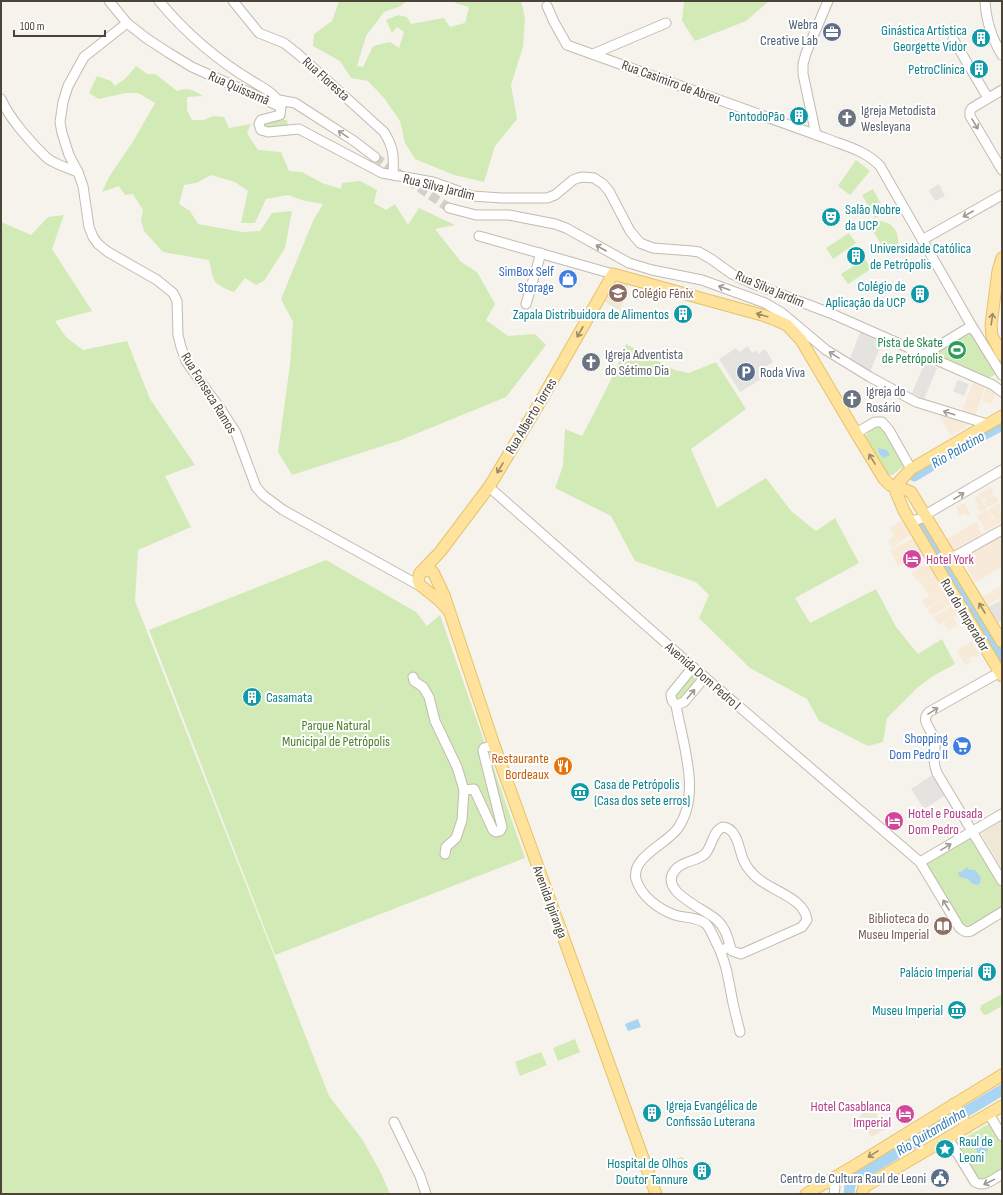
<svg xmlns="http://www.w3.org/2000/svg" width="1003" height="1195" font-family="'Sofia Sans Condensed',sans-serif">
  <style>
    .commercial { fill: #f7ead8 }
    .industrial { fill: #e6e2dd }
    .education { fill: #efe8d6 }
    .green { fill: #d2eab5 }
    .parking { fill: #e5e3e0 }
    .water { fill: #a9d4f2 }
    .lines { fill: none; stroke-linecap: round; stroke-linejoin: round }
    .river { stroke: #a9d4f2; stroke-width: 11 }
    .minor-tunnel { stroke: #d4d0c8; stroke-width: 9; stroke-dasharray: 9 4.5; stroke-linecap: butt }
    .minor-casing { stroke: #c2bbae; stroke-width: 11 }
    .major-casing { stroke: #e6c16a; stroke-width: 13 }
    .minor { stroke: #fff; stroke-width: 9 }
    .major { stroke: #ffe39c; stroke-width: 11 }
    .oneway { stroke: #9c9892 }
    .oneway2 { stroke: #9c8c66 }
    .labels { text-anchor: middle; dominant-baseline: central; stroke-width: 4; stroke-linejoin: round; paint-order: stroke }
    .service-label { font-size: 14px; fill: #4e5e75; stroke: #fff; text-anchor: end }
    .culture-label { font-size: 14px; fill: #0d838f; stroke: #fff; text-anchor: end }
    .street-label { font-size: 14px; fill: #4b4439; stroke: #fff }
    .worship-label { font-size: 14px; fill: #5b616d; stroke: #fff; text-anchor: start }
    .shop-label { font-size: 14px; fill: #366cbe; stroke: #fff; text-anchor: end }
    .education-label { font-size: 14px; fill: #785e54; stroke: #fff; text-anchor: start }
    .leisure-label { font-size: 14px; fill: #27864d; stroke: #fff; text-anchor: end }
    .hotel-label { font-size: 14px; fill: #b23c85; stroke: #fff; text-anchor: start }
    .park-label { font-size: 14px; fill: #4a7f2a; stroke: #fff }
    .food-label { font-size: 14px; fill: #c56008; stroke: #fff; text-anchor: end }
    .water-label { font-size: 15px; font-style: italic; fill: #2e7ab2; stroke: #fff }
  </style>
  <rect width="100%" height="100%" fill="#f6f3ec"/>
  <g class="commercial">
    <path d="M 973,383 L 985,387 L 975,416 L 962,411 Z"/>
    <path d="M 986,389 L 996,392 L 992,404 L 982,401 Z"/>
    <path d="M 945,414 L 972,423 L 951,436 L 940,416 Z"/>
    <path d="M 990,487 L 994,492 L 992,494 L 993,496 L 995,495 L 999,501 L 987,508 L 984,502 L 986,501 L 985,498 L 982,499 L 979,494 Z"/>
    <path d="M 979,495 L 987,509 L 982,512 L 981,510 L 979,511 L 977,507 L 979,506 L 974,498 Z"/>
    <path d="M 964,503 L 971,515 L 968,517 L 965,513 L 960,516 L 956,508 Z"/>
    <path d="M 999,503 L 1002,508 L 999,510 L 1002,514 L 1002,522 L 985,531 L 981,521 L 979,521 L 976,516 L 987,510 L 993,520 L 995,517 L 993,515 L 991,516 L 988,510 Z"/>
    <path d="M 902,520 L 911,534 L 892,548 L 888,541 L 895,535 L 890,528 Z"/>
    <path d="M 977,521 L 980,526 L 978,528 L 982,534 L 954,551 L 947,539 Z"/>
    <path d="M 1002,533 L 1002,567 L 975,582 L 960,554 Z"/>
    <path d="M 913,538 L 921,552 L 898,566 L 890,550 Z"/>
    <path d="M 927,563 L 947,596 L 927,608 L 922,600 L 929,596 L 918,579 L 916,580 L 911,573 Z"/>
    <path d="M 1002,585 L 1002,597 L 988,605 L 987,604 L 986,605 L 984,602 L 986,601 L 982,598 L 983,597 Z"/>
    <path d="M 947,597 L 951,604 L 932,616 L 928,609 Z"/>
    <path d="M 951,606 L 957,614 L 939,625 L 934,617 Z"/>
    <path d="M 953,617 L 957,625 L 948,631 L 944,623 Z"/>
    <path d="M 972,641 L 980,655 L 976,658 L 974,656 L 969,658 L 971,662 L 966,665 L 964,662 L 963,663 L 957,650 Z"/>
  </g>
  <path class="industrial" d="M 939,184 L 945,196 L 935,201 L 929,190 Z"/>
  <g class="education">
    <path d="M 618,280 L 629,282 L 620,311 L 605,302 Z"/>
    <path d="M 1002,820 L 1002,869 L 981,833 Z"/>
    <path d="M 870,1103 L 885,1129 L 871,1137 L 859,1116 L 865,1112 L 864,1108 Z"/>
  </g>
  <g class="green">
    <path d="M 339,1 L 406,1 L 401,6 L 384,12 L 366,36 L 357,66 L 363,67 L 373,46 L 390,42 L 399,48 L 404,32 L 397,27 L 392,33 L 386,20 L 398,15 L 407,17 L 411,24 L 444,18 L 450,27 L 465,23 L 469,7 L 455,3 L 456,1 L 521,1 L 525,18 L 523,47 L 511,85 L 517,119 L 495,146 L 484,182 L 454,175 L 415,159 L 405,143 L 400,121 L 384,98 L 368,81 L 351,78 L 340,61 L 313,46 L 314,34 L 332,21 Z"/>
    <path d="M 703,1 L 769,1 L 746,21 L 695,41 L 682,21 L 684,2 Z"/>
    <path d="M 136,66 L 147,74 L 155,74 L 158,76 L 177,91 C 189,87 192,90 203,96 L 187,97 L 187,110 L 192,120 L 204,120 L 213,116 L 224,117 L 229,128 L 251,124 L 247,133 L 258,150 L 281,152 L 289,171 L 302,172 L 322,183 L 341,189 L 342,183 L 360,181 L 377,190 L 374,203 L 386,210 L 395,204 L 408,225 L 419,208 L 455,225 L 435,229 L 461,262 L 477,272 L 495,304 L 486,320 L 508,336 L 535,334 L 546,345 L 506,397 L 401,440 L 292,475 L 278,452 L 290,365 L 293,322 L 281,299 L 313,221 L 323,204 L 305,201 L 288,195 L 266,199 L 255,223 L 241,223 L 248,191 L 235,182 L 211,175 L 196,183 L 184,185 L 179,204 L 190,211 L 198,224 L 242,232 L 260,231 L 272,213 L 292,211 L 285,248 L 264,281 L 256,285 L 245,278 L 234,292 C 211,283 214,282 209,260 L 163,252 L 144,231 L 141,221 L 143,210 L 133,194 L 125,195 L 119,186 L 102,192 L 109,177 L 134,140 L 155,103 L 138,93 L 125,93 L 99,99 L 89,93 L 97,76 L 111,81 L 115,86 L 126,78 Z"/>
    <path d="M 267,120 L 287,120 L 288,127 L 264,127 L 264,121 Z"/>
    <path d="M 856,160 L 870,171 L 850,195 L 838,186 Z"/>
    <path d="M 873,189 L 885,212 L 875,218 L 862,195 Z"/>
    <path d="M 64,215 L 52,249 L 92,311 L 55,321 L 66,337 L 83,350 L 127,341 L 150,399 L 195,465 L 165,476 L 191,527 L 138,550 L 135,601 L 329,1096 L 362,1139 L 381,1173 L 390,1194 L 1,1194 L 1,222 L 31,235 L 48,217 Z"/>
    <path d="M 877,221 C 894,221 900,233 898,249 L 893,254 L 887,254 L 873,231 L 873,225 Z"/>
    <path d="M 849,233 L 856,243 L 833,259 L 826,248 Z"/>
    <path d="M 865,259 L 871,269 L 848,284 L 841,274 Z"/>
    <path d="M 969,331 L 996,374 L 987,379 L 929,354 Z"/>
    <path d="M 626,344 L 675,370 L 689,373 L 716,362 L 746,409 L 691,449 L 717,508 L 766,478 L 791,511 L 816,531 L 835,518 L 859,563 L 795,598 L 810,623 L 876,589 L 896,627 L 918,654 L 942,639 L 955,664 L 933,676 L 917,688 L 887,718 L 883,742 L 868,746 L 819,721 L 807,699 L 750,668 L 699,618 L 709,595 L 696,582 L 635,561 L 611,516 L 555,488 L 563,466 L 565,429 L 582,436 C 598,406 614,376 626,344 Z"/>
    <path d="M 880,426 L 884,428 L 905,463 L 903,467 L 892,475 L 886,474 L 865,440 L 865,436 L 872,429 Z"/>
    <path d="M 326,560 L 416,612 L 427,626 L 440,615 L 525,858 L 275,955 L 149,630 Z"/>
    <path d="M 694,673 L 696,675 L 697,680 L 680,700 L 677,701 L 674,694 L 690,675 Z"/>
    <path d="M 970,838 L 974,841 L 1002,889 L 1002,908 C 994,913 977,928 968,926 C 964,926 962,924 960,921 L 928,868 L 928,863 Z"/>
    <path d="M 1002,994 L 1002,1006 L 986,1015 L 983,1014 L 980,1009 L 981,1007 L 980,1006 Z"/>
    <path d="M 575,1039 L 580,1052 L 558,1061 L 553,1048 Z"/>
    <path d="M 541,1052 L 547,1065 L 520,1076 L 515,1062 Z"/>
    <path d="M 990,1123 L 1002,1144 L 1002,1168 L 979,1182 L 956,1143 Z"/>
    <path d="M 681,1157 L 685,1159 L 684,1164 L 673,1169 L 670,1169 L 668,1165 L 669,1163 Z"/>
  </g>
  <g class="parking">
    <path d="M 861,330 L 883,340 L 870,372 L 849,361 Z"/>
    <path d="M 748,346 L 752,353 L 756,350 L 758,354 L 765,349 L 773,362 L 763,368 L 768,375 L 740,392 L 719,359 L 736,348 L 739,352 Z"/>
    <path d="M 925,362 L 937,368 L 924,399 L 912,393 Z"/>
    <path d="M 958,380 L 969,384 L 964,396 L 953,391 Z"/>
    <path d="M 1002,600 L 1002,621 L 998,623 L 988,607 Z"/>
    <path d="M 934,774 L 946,795 L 924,809 L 911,789 Z"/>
  </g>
  <g class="water">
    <path d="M 878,448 L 887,450 L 890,455 L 883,458 L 879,453 Z"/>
    <path d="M 967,867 L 969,870 L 975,870 L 981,878 L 980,883 L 978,885 L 973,884 L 968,879 L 960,877 L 958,874 L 959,872 L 961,872 Z"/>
    <path d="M 638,1019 L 641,1027 L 628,1031 L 625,1024 Z"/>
    <circle cx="982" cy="1150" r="5.5"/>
  </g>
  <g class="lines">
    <g class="river">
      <path d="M 914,476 L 976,439 L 1002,425"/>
      <path d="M 924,526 L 1002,659"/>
      <path d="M 849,1194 L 850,1185 L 854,1179 L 1002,1090"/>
    </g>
    <path class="minor-tunnel" d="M 375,157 L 449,208"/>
    <g class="minor-casing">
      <g id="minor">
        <path d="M 109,1 L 127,23 L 146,38 L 169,53 L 192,67 L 281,107 L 280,115 L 261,120 L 259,124 L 261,130 L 268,132 L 299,129 L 382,173 L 433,182 L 472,196 L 502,198 L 547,198 L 555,195 L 573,180 L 578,178 L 583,177 L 594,178 L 603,184 L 609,191 L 630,231 L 640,243 L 653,248 L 692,251 L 699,252 L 711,259 L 732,274 L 751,283 L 830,313 L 993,385 L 1002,392"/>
        <path d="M 159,1 C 185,32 217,60 252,81 C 263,88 277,94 281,107"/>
        <path d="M 233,1 L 259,33 L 284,43 L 298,54 L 384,132 C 394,148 394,157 393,175"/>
        <path d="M 985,1 C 986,20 992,39 1002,55"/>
        <path d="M 547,6 L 554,22 L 567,45 L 825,138 C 845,146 865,150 880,166 L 970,323 L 1002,375"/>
        <path d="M 127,23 L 84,57 L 68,86 L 63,102 L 60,122 L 62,133 L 69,155 L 78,172 L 83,186 L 89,227 L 93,237 L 98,244 L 108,252 L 157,280 L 173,293 L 177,301 L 178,335 L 181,347 L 186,361 L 208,392 L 220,408 L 236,433 L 256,487 L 263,495 L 283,510 L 422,587"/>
        <path d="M 953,39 L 988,98"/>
        <path d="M 593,54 L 666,23"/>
        <path d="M 1002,90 L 972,108 L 970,111 L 970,116 L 1002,170"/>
        <path d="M 1,99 C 9,118 32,144 47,158 C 56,165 68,168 78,172"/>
        <path d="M 279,100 L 295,103 L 309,112 L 354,141 L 375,157"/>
        <path d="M 816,135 L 803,74 L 803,64 L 806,53 L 828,1"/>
        <path d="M 449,208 L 476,215 L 509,215 L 555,224 L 566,228 L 629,263 L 652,270 L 702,280 L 765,303 L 782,313 L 826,350 L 870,377 L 916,402 L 987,424"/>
        <path d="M 479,236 L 613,274"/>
        <path d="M 922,240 L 1002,195"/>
        <path d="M 526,304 L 541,253"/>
        <path d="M 924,355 L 968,328 L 973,329"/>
        <path d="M 856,433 L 875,422 L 882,422 L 889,430 L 911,469"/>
        <path d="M 489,487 L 693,667 L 920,862 L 959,927 C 963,931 966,933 971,931 L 1002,912"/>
        <path d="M 908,519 C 916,521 920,520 925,515 L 1002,470"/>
        <path d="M 952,558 L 1002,530"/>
        <path d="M 693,667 L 671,694 C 671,699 672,703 677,705 L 684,702 L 705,677"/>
        <path d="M 1000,672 L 929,712 C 920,720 931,729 934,738 C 937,744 934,751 934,757 C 934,763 935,768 937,773 L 1002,881"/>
        <path d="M 413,677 L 414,681 L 423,687 L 429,697 L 435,721 L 457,767 L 464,790"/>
        <path d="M 676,705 C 682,742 702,794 678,828 C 667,844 631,857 636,879 C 641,896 658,909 675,915 C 684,918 699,917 706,924 C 710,928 712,934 715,940 C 727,962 728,979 733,1003 C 735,1013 738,1023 740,1032"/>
        <path d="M 445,854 L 446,847 L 456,838 L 462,820 L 464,790 L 474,789 L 493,830 L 496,832 L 500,831 L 502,827 L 483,751 L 484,748 L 494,745"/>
        <path d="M 920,862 L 1002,814"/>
        <path d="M 721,951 L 730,946 L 732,951 L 741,954 L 802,927 L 807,920 C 804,896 768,891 753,874 C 749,870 745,864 743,859 C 739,849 737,828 723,827 C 713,830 712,847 705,854 C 697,861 684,861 677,868 C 654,891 707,909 718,921 C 725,928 728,937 730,946"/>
        <path d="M 989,1114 L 1002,1136"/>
        <path d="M 394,1122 L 420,1176 L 426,1194"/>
        <path d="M 948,1138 L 975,1182 C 984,1188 994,1179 1002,1174"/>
        <path d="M 826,1182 L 833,1184 L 835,1187 L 834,1194"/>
      </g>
    </g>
    <g class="major-casing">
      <g id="major">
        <path d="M 1002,258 L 998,271 L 991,325 L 992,336 L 1002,355"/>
        <path d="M 420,573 L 440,552 L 489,487 L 536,409 L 613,274 L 762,315 L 776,320 L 787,325 L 801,340 L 856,433 L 884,479 L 890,485 L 897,488 L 899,482 L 911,469 L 1002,416"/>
        <path d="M 448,610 L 440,601 L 420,585 L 418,580 L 420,573 L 425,570 L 433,572 L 444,595 L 494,745 L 656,1194"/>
        <path d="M 1002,642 L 911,492 L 901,488 L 897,488 L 896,492 L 904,511 L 1002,676"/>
        <path d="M 954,1104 L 967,1127"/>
        <path d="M 806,1194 L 854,1166 L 1002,1075"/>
        <path d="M 862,1194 L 864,1187 L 1002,1106"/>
      </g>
    </g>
    <use href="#minor" class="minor"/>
    <use href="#major" class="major"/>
  </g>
  <defs><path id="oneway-shaft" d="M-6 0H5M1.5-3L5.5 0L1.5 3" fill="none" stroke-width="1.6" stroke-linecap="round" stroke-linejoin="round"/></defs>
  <g class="oneway">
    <use href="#oneway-shaft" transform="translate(975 124) rotate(59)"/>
    <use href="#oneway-shaft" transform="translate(343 134) rotate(-146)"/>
    <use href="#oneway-shaft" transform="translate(968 214) rotate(150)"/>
    <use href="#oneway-shaft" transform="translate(601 248) rotate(-150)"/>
    <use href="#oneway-shaft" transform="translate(724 288) rotate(-160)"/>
    <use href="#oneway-shaft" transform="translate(834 355) rotate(-148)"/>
    <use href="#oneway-shaft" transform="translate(949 413) rotate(-162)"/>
    <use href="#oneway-shaft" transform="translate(959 496) rotate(-31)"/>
    <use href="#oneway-shaft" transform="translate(691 694) rotate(-50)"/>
    <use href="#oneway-shaft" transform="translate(933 711) rotate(-32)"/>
    <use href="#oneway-shaft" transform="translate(946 847) rotate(-31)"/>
    <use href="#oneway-shaft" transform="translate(946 905) rotate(-121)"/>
    <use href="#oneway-shaft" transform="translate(989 1182) rotate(154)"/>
  </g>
  <g class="oneway2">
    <use href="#oneway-shaft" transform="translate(762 315) rotate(-164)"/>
    <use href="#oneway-shaft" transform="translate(992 319) rotate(-82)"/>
    <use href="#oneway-shaft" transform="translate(580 332) rotate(119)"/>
    <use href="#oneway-shaft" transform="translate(872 459) rotate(-122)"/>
    <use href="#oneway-shaft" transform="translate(500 468) rotate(121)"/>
    <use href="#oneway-shaft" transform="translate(982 608) rotate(-121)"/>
    <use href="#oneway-shaft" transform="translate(873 1154) rotate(148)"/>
  </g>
  <defs>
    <g id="office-disc" transform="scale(1)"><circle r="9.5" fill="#5c6f8a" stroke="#fff"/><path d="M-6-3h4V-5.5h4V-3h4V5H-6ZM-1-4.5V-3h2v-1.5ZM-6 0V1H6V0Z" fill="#fff"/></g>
    <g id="building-disc" transform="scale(1)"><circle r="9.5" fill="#0f9aa8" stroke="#fff"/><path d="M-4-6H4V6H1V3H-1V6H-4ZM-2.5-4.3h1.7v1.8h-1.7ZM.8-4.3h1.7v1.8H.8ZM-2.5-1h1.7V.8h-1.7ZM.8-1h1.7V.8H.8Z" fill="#fff"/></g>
    <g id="church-disc" transform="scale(1)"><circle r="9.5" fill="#6b7280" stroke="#fff"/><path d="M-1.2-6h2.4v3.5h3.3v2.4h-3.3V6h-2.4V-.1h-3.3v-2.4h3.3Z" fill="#fff"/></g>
    <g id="theatre-disc" transform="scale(1)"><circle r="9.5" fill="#0f9aa8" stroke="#fff"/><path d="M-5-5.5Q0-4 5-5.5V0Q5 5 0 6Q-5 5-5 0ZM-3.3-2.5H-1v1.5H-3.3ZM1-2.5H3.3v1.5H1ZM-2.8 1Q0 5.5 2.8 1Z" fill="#fff"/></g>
    <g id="shop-disc" transform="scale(1)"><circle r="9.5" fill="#3f7fe0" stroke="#fff"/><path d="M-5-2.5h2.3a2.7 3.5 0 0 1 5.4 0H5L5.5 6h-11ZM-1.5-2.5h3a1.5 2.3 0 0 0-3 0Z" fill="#fff"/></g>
    <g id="school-disc" transform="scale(1)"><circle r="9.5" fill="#8d6e63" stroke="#fff"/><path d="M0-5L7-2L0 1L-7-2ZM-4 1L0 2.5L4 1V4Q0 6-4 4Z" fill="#fff"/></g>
    <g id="stadium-disc" transform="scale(1)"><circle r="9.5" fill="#2e9e5b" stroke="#fff"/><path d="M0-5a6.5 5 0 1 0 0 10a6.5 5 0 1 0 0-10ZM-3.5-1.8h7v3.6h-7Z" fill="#fff"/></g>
    <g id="parking-disc" transform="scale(1)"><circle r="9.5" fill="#5c6f8a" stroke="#fff"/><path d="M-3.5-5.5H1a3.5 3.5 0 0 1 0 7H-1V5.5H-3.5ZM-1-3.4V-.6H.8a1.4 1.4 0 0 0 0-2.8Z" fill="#fff"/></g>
    <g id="hotel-disc" transform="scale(1)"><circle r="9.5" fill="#d1479c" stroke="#fff"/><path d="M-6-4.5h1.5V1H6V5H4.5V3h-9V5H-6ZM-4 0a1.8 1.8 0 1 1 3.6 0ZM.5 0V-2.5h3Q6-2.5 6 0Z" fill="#fff"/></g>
    <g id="supermarket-disc" transform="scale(1)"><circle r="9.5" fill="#3f7fe0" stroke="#fff"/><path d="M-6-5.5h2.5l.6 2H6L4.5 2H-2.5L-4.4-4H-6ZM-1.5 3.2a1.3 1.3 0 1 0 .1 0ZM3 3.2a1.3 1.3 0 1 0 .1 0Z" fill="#fff"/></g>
    <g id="restaurant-disc" transform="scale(1)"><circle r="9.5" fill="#e8710a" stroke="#fff"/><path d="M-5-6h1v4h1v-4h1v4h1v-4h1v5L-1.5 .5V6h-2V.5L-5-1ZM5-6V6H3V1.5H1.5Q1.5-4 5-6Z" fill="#fff"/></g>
    <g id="museum-disc" transform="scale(1)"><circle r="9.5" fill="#0f9aa8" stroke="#fff"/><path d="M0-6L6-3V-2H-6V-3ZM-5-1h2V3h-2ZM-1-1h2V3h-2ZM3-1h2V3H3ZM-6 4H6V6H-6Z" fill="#fff"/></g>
    <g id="library-disc" transform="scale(1)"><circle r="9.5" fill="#8d6e63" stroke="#fff"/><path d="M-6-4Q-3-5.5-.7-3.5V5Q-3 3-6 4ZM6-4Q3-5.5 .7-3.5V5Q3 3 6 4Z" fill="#fff"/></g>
    <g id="sight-disc" transform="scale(1)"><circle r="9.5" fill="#0f9aa8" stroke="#fff"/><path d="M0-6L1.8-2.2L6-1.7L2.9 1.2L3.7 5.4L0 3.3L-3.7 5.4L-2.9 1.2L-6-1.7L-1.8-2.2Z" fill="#fff"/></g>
    <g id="civic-disc" transform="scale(1)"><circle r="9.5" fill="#5c6f8a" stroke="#fff"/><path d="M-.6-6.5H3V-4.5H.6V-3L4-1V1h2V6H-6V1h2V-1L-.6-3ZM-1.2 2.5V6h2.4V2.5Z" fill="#fff"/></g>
  </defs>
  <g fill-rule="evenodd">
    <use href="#office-disc" x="832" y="32"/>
    <use href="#building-disc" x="981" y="38"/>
    <use href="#building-disc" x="979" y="69"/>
    <use href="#building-disc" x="799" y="116"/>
    <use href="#church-disc" x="847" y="118"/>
    <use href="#theatre-disc" x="831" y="217"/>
    <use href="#building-disc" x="856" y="256"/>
    <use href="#shop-disc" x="568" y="279"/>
    <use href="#school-disc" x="618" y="293"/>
    <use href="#building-disc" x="920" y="294"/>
    <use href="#building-disc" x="683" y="314"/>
    <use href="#stadium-disc" x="957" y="350"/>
    <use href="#church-disc" x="591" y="362"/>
    <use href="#parking-disc" x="746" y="372"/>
    <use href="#church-disc" x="852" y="399"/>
    <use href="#hotel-disc" x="912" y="559"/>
    <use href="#building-disc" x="252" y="697"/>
    <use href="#supermarket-disc" x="962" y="746"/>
    <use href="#restaurant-disc" x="563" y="766"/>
    <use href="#museum-disc" x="580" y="792"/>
    <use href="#hotel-disc" x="894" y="821"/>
    <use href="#library-disc" x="943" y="926"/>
    <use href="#building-disc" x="987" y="972"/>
    <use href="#museum-disc" x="957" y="1010"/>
    <use href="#building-disc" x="652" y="1113"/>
    <use href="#hotel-disc" x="905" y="1114"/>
    <use href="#sight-disc" x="945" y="1149"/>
    <use href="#building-disc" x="702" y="1171"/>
    <use href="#civic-disc" x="940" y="1178"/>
  </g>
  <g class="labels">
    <g class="service-label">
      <text x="818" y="24">Webra<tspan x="818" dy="16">Creative Lab</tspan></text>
      <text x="760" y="372" text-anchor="start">Roda Viva</text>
      <text x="926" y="1178">Centro de Cultura Raul de Leoni</text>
    </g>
    <g class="culture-label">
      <text x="967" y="30">Ginástica Artística<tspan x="967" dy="16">Georgette Vidor</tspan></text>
      <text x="965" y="69">PetroClínica</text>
      <text x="785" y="116">PontodoPão</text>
      <text x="845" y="209" text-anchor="start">Salão Nobre<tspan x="845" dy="16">da UCP</tspan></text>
      <text x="870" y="248" text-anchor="start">Universidade Católica<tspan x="870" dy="16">de Petrópolis</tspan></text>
      <text x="906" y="286">Colégio de<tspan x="906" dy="16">Aplicação da UCP</tspan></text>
      <text x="669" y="314">Zapala Distribuidora de Alimentos</text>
      <text x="266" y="697" text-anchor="start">Casamata</text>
      <text x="594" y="784" text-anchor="start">Casa de Petrópolis<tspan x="594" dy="16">(Casa dos sete erros)</tspan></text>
      <text x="973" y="972">Palácio Imperial</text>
      <text x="943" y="1010">Museu Imperial</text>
      <text x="666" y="1105" text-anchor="start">Igreja Evangélica de<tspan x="666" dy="16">Confissão Luterana</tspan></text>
      <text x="959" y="1141" text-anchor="start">Raul de<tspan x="959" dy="16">Leoni</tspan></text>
      <text x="688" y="1163">Hospital de Olhos<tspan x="688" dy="16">Doutor Tannure</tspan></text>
    </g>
    <g class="street-label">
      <text transform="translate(326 79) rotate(42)">Rua Floresta</text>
      <text transform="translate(671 82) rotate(20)">Rua Casimiro de Abreu</text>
      <text transform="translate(239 88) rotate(24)">Rua Quissamã</text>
      <text transform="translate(439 187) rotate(14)">Rua Silva Jardim</text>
      <text transform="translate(770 289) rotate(23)">Rua Silva Jardim</text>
      <text transform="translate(209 393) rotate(58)">Rua Fonseca Ramos</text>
      <text transform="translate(531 416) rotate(-59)">Rua Alberto Torres</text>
      <text transform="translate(965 615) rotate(59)">Rua do Imperador</text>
      <text transform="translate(703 676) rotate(41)">Avenida Dom Pedro I</text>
      <text transform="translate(550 902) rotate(70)">Avenida Ipiranga</text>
    </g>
    <g class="worship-label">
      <text x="861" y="110">Igreja Metodista<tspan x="861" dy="16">Wesleyana</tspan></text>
      <text x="605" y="354">Igreja Adventista<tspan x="605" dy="16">do Sétimo Dia</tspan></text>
      <text x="866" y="391">Igreja do<tspan x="866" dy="16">Rosário</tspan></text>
    </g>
    <g class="shop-label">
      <text x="554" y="271">SimBox Self<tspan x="554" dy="16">Storage</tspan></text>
      <text x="948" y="738">Shopping<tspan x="948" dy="16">Dom Pedro II</tspan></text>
    </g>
    <g class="education-label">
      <text x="632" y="293">Colégio Fênix</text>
      <text x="929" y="918" text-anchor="end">Biblioteca do<tspan x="929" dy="16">Museu Imperial</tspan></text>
    </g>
    <g class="leisure-label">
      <text x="943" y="342">Pista de Skate<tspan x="943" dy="16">de Petrópolis</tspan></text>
    </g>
    <g class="hotel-label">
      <text x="926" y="559">Hotel York</text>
      <text x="908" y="813">Hotel e Pousada<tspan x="908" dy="16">Dom Pedro</tspan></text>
      <text x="891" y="1106" text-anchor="end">Hotel Casablanca<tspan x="891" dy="16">Imperial</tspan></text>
    </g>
    <g class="park-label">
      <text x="336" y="725">Parque Natural<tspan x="336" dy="16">Municipal de Petrópolis</tspan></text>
    </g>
    <g class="food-label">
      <text x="549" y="758">Restaurante<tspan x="549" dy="16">Bordeaux</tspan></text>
    </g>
    <g class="water-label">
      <text transform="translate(958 450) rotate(-30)">Rio Palatino</text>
      <text transform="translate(931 1132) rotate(-31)">Rio Quitandinha</text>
    </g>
  </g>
  <rect width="1003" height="1195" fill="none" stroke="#4b4439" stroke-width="4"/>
  <path d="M14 30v6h91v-6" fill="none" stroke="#4b4439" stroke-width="2"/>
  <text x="20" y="30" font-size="12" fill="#4b4439" stroke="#ffffff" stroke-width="3" paint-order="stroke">100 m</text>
</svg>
